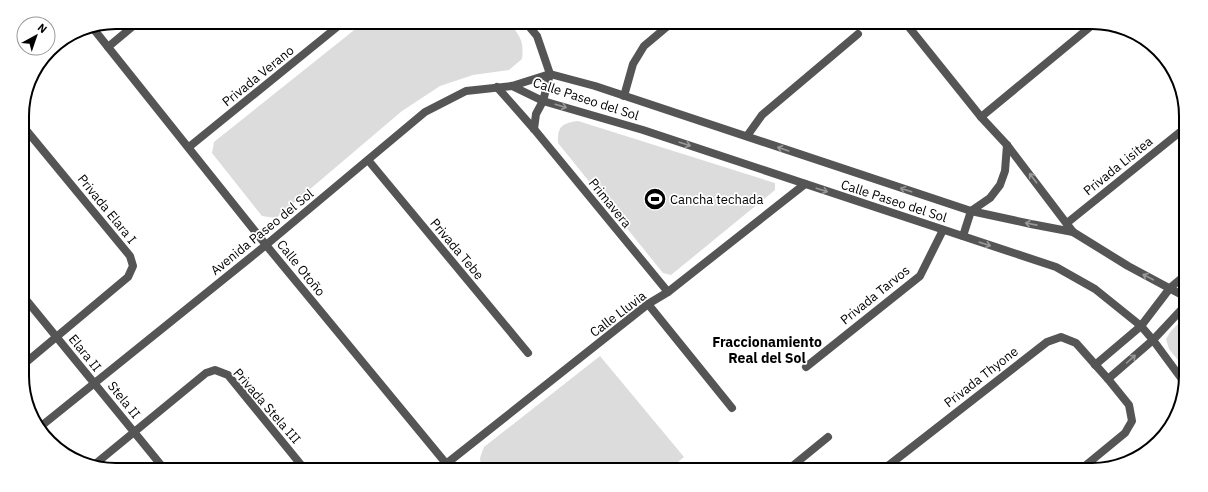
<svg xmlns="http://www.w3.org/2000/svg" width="1208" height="492" font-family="'IBM Plex Sans',sans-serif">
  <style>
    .green { fill: #dcdcdc }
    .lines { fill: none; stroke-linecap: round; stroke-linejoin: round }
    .minor { stroke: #555; stroke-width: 8 }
    .oneway { stroke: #999 }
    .labels { text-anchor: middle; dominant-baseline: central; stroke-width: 3.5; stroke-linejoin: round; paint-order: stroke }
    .street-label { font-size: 13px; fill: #000; stroke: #fff }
    .poi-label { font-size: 13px; fill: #000; stroke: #fff; text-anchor: start }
    .neighbourhood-label { font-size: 14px; font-weight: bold; fill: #000; stroke: #fff }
    .rim { fill: none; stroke: #000; stroke-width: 2 }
  </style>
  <rect width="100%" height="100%" fill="#fff"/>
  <g class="green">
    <path d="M 363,23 L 510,24 C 521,37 524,42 522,59 L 509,70 L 473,75 L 440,86 L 402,111 L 276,218 L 262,216 L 212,153 L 214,142 Z"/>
    <path d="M 578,121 L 775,183 L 775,190 L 671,275 L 663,273 L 558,143 C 557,127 562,123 578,121 Z"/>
    <path d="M 1182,320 L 1182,365 L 1169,349 L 1166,339 L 1171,331 Z"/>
    <path d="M 600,356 L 684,457 L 671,468 L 481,467 L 480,458 L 484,447 Z"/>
  </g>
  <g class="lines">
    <g class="minor">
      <path d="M 527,24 L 537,36 L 550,74 L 543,101 L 536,114 L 534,129"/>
      <path d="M 908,26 L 981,117 L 1007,145 L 1073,232"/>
      <path d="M 92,27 L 266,245 L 449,467"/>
      <path d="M 108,47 L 138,22"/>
      <path d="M 512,86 L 543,101 L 643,130 L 1056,267 L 1095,289 L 1141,326 L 1153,340 L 1181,378"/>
      <path d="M 497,87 L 534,129 L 668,292"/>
      <path d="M 624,96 L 633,64 L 644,46 L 669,25"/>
      <path d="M 981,117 L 1090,27"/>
      <path d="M 22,125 L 130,256 L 133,266 L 128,277 L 24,364"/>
      <path d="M 747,136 L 762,115 L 858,34"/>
      <path d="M 189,147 L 342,23"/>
      <path d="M 368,160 L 528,353"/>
      <path d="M 1067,223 L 1185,128"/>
      <path d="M 963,236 L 971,211 L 990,198 L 1000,185 L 1005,171 L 1007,145"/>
      <path d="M 23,296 L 161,465"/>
      <path d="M 648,304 L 732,408"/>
      <path d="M 1095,365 L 1141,326 L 1170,288 L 1183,277"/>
      <path d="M 806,367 L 920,276 L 943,230"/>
      <path d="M 1108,379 L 1153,340 L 1182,309"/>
      <path d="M 40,427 L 266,245 L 425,112 L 466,91 L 512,86 L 550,74 L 595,86 L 971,211 L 1031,224 L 1073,232 L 1128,266 L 1182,295"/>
      <path d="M 446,464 L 648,304 L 668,292 L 805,184"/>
      <path d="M 94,465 L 206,373 L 215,370 L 228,375 L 302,466"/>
      <path d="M 790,468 L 828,437"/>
      <path d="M 884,469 L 1047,342 L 1061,337 L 1076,343 L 1108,379 L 1129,405 L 1132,421 L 1125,433 L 1080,470"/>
    </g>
  </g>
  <defs><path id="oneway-shaft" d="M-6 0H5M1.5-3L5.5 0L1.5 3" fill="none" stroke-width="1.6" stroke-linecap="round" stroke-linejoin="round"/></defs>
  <g class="oneway">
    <use href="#oneway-shaft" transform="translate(561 106) rotate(17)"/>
    <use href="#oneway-shaft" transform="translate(685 144) rotate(18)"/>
    <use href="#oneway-shaft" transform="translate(783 149) rotate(-161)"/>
    <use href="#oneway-shaft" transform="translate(1033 178) rotate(-127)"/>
    <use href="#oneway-shaft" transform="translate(822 190) rotate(18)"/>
    <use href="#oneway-shaft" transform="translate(906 190) rotate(-162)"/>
    <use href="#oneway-shaft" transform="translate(1031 224) rotate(-169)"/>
    <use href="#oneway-shaft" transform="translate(985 244) rotate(18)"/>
    <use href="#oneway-shaft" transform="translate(1148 277) rotate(-152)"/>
    <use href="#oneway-shaft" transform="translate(1131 359) rotate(-42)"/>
  </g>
  <defs>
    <g id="stadium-disc" transform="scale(1.15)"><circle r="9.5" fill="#000" stroke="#fff"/><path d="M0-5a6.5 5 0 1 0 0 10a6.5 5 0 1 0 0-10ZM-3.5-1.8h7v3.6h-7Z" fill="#fff"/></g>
  </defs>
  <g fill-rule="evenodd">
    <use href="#stadium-disc" x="655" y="199"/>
  </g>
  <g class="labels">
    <g class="street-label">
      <text transform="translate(258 76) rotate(-39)">Privada Verano</text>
      <text transform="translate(586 99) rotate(18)">Calle Paseo del Sol</text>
      <text transform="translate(1118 166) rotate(-39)">Privada Lisitea</text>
      <text transform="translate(894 201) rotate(18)">Calle Paseo del Sol</text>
      <text transform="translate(610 203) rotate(51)">Primavera</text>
      <text transform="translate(107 209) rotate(51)">Privada Elara I</text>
      <text transform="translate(262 232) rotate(-39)">Avenida Paseo del Sol</text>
      <text transform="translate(457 249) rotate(50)">Privada Tebe</text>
      <text transform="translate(301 268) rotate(51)">Calle Otoño</text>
      <text transform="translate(875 295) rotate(-39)">Privada Tarvos</text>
      <text transform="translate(618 314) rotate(-37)">Calle Lluvia</text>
      <text transform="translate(85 353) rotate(51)">Elara II</text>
      <text transform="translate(981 377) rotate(-38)">Privada Thyone</text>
      <text transform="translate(124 400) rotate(51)">Stela II</text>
      <text transform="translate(267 406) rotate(49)">Privada Stela III</text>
    </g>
    <g class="poi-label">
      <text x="670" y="199">Cancha techada</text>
    </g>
    <g class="neighbourhood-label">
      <text x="767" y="342">Fraccionamiento<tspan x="767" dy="16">Real del Sol</tspan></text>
    </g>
  </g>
  <path d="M0 0H1208V492H0ZM116 29H1092A87 87 0 0 1 1179 116V376A87 87 0 0 1 1092 463H116A87 87 0 0 1 29 376V116A87 87 0 0 1 116 29Z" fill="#fff" fill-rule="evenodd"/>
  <path class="rim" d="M116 29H1092A87 87 0 0 1 1179 116V376A87 87 0 0 1 1092 463H116A87 87 0 0 1 29 376V116A87 87 0 0 1 116 29Z"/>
  <g transform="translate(36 36) rotate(40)"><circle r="19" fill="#ffffff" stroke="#999999"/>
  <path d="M0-3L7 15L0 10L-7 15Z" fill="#000000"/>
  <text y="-6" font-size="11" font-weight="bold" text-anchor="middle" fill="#000000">N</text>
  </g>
</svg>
